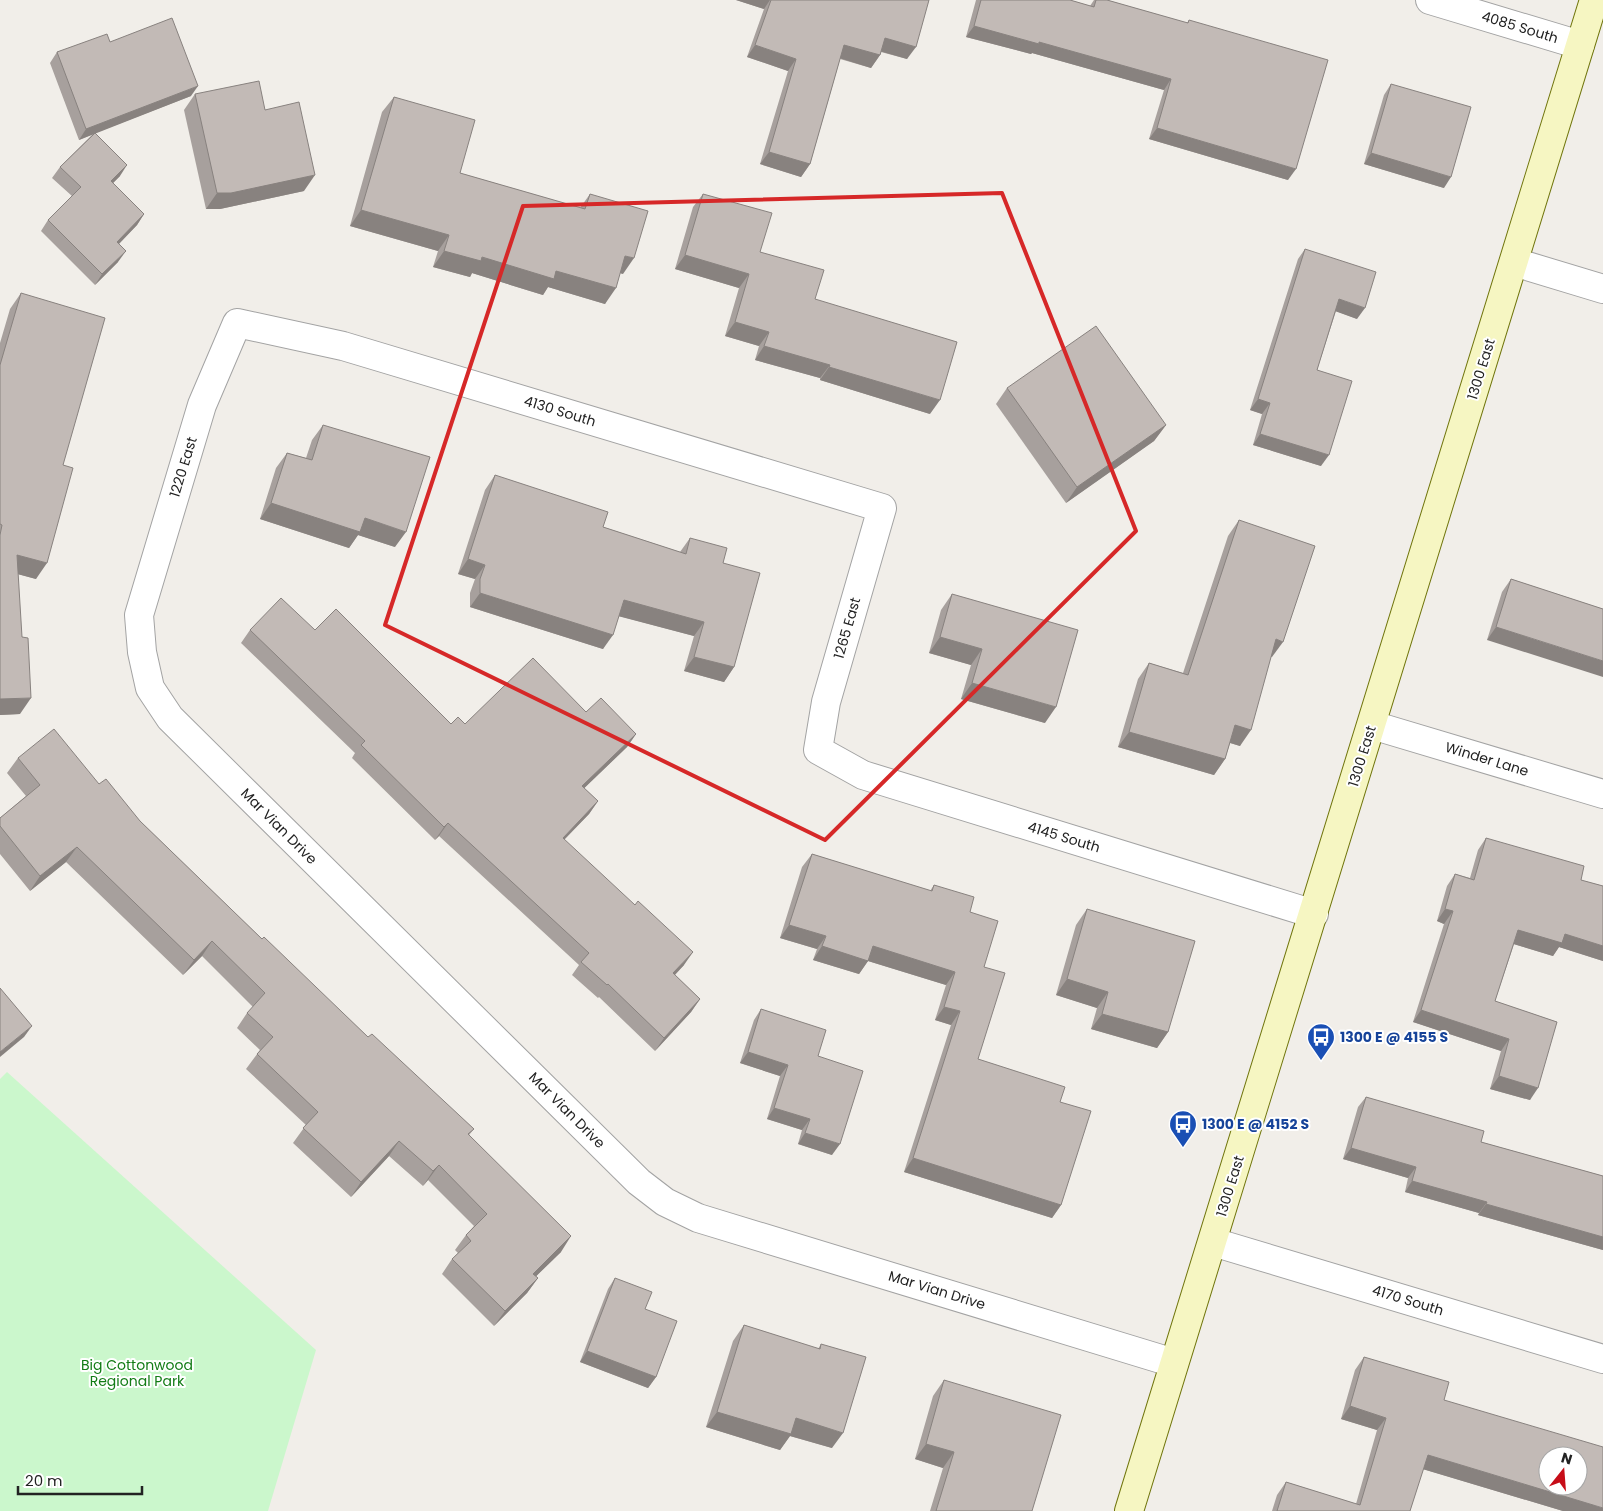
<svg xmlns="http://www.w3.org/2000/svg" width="1603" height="1511" font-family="Poppins,sans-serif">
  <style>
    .park { fill: #cbf7cc }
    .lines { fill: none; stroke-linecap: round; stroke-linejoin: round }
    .street-casing { stroke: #a3a3a3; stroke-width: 30 }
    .secondary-casing { stroke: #70750c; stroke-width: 30 }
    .street { stroke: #fff; stroke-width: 28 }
    .secondary { stroke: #f6f6c2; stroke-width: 28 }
    .wall { fill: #a7a09d }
    .shaded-wall { fill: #88827f }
    .building { fill: #c2bab6; stroke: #88827f; fill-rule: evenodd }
    .marked { fill: none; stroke: #d62828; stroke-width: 4; stroke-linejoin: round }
    .labels { text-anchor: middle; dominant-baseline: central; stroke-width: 4; stroke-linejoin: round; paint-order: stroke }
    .street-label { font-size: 14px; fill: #222; stroke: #fff }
    .transit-label { font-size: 14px; font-weight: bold; fill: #164399; stroke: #fff; text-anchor: start }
    .park-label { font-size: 14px; fill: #137c16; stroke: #fff }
  </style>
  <rect width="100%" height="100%" fill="#f1eee9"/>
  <path class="park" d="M 7,1072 L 316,1350 L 268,1511 L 0,1511 L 0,1079 Z"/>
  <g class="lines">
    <g class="street-casing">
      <g id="street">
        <path d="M 1430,0 L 1580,45"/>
        <path d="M 1514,262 L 1603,289"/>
        <path d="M 1372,725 L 1603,794"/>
        <path d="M 1213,1242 L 1603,1359"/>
        <path d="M 1174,1363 L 698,1218 L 665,1202 L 639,1182 L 170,718 L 150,688 L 142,652 L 139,615 L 202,405 L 237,323 L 343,346 L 882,508 L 826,702 L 818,750 L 863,775 L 1314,914"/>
      </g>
    </g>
    <g class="secondary-casing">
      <path id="secondary" d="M 1129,1511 L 1594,0"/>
    </g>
    <use href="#street" class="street"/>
    <use href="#secondary" class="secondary"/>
  </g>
  <g class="wall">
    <path d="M 736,0 L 929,0 L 907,59 L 881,52 L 880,55 L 871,68 L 840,59 L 810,164 L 801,177 L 760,164 L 788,71 L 747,57 L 764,9 Z"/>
    <path d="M 976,0 L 1070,0 L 1090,6 L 1094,0 L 1107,0 L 1187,23 L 1189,20 L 1288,180 L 1149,139 L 1164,90 L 1032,53 L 1031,54 L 966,37 Z"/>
    <path d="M 110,42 L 191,96 L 95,133 L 120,176 L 113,183 L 144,214 L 137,225 L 119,244 L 118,262 L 95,285 L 41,231 L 48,220 L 72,196 L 52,178 L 60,167 L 93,134 L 79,140 L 50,63 L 57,52 Z"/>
    <path d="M 1391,84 L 1444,188 L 1364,164 L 1384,95 Z"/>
    <path d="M 195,94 L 265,110 L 304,191 L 220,209 L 206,209 L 184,110 Z"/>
    <path d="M 394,97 L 460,173 L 580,208 L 590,194 L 623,274 L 620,273 L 605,304 L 548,287 L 543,295 L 472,273 L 470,277 L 433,267 L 438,251 L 350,226 L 382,112 Z"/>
    <path d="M 703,194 L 760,252 L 815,299 L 930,414 L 820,380 L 820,378 L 755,360 L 759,346 L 725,336 L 739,288 L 675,269 L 693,207 Z"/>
    <path d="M 1305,249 L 1357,319 L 1336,311 L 1317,370 L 1321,466 L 1253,445 L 1262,414 L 1250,410 L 1298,259 Z"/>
    <path d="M 21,293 L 63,465 L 36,579 L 18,574 L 20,714 L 0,715 L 0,343 L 10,309 Z"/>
    <path d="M 1007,388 L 1166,425 L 1154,441 L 1066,503 L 996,404 Z"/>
    <path d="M 323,425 L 395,547 L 358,535 L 349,548 L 260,519 L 276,468 L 287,453 L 306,458 L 312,440 Z"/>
    <path d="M 495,475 L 603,527 L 680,552 L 690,538 L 723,563 L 734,667 L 724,682 L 684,671 L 694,636 L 619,616 L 603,649 L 470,607 L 470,593 L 475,579 L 458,574 L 485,490 Z"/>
    <path d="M 1239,520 L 1272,657 L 1271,657 L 1240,746 L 1230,743 L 1225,759 L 1214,775 L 1118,747 L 1138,679 L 1149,663 L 1183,673 L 1228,536 Z"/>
    <path d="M 1511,579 L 1603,609 L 1487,640 L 1502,592 Z"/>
    <path d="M 952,594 L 1045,723 L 961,699 L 971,665 L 929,653 L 941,610 Z"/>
    <path d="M 250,630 L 315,630 L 451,724 L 465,724 L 586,712 L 636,734 L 627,747 L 584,788 L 598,801 L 589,814 L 564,840 L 684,965 L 675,975 L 700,999 L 691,1012 L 655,1051 L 599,997 L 598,998 L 572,975 L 579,965 L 439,836 L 435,840 L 352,758 L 355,753 L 241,643 Z"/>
    <path d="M 18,758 L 99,784 L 140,821 L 262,939 L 368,1037 L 474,1129 L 469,1135 L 561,1252 L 536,1276 L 538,1278 L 527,1293 L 494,1326 L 442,1274 L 452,1259 L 458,1253 L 455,1250 L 466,1235 L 474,1226 L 428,1180 L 423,1186 L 389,1156 L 351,1197 L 293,1143 L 306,1125 L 246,1069 L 260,1050 L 237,1028 L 247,1013 L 253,1007 L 202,956 L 183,975 L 66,862 L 30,891 L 0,854 L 0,818 L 26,796 L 7,773 Z"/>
    <path d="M 1486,838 L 1581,880 L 1603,886 L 1603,961 L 1559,947 L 1553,956 L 1514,944 L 1495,1001 L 1557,1022 L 1530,1100 L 1490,1089 L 1501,1051 L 1413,1022 L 1444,924 L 1437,921 L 1447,886 L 1455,874 L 1470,878 L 1478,850 Z"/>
    <path d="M 812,854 L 930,891 L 934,885 L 970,912 L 984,967 L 978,1059 L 1060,1102 L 1061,1205 L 1052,1218 L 904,1172 L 951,1025 L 935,1020 L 946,985 L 868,961 L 859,974 L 813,960 L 817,949 L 780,938 L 802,867 Z"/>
    <path d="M 1087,909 L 1168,1032 L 1157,1048 L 1091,1029 L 1097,1008 L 1056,995 L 1076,925 Z"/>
    <path d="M 761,1009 L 818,1056 L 832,1155 L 798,1144 L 802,1130 L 767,1119 L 780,1076 L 740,1063 L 754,1020 Z"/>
    <path d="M 1366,1097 L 1481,1142 L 1603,1176 L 1603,1250 L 1478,1215 L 1479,1213 L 1405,1192 L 1408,1178 L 1343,1159 L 1358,1107 Z"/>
    <path d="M 615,1278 L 645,1309 L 656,1377 L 648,1388 L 580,1362 L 608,1289 Z"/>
    <path d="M 744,1325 L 818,1349 L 821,1344 L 832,1448 L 790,1436 L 780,1450 L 706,1427 L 733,1341 Z"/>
    <path d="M 1364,1357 L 1444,1400 L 1603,1511 L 1563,1511 L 1423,1469 L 1410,1511 L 1272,1511 L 1277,1495 L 1286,1482 L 1356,1504 L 1377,1430 L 1341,1419 L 1355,1370 Z"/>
    <path d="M 944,1380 L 1032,1511 L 930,1511 L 943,1468 L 915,1459 L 933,1396 Z"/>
  </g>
  <g class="shaded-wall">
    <path d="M 736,0 L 770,0 L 764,9 Z"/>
    <path d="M 974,26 L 1039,42 L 1171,79 L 1164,90 L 1032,53 L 1031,54 L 966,37 Z"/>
    <path d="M 885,38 L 916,47 L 907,59 L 876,50 Z"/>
    <path d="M 755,45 L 796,59 L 788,71 L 747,57 Z"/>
    <path d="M 844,45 L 880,55 L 871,68 L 836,57 Z"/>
    <path d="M 198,86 L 191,96 L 79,140 L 86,129 Z"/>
    <path d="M 1157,128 L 1296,169 L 1288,180 L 1149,139 Z"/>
    <path d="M 769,152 L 810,164 L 801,177 L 760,164 Z"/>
    <path d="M 1371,153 L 1451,177 L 1444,188 L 1364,164 Z"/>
    <path d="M 127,165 L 120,176 L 104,192 L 111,181 Z"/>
    <path d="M 315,175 L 304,191 L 220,209 L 206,209 L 217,193 Z"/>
    <path d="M 361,210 L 449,235 L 438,251 L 350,226 Z"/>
    <path d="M 144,214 L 137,225 L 110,253 L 117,242 Z"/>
    <path d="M 126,251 L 118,262 L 95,285 L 102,274 Z"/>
    <path d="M 444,251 L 556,271 L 616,288 L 605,304 L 548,287 L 543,295 L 472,273 L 470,277 L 433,267 Z"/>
    <path d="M 685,255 L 749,274 L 739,288 L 675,269 Z"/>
    <path d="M 625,256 L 634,258 L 623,274 L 614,271 Z"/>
    <path d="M 1339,299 L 1365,308 L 1357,319 L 1332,310 Z"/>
    <path d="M 735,322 L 769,332 L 759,346 L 725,336 Z"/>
    <path d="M 764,346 L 830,365 L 820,378 L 755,360 Z"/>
    <path d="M 829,367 L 940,400 L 930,414 L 820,380 Z"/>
    <path d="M 1258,399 L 1270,403 L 1262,414 L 1250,410 Z"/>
    <path d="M 1166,425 L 1154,441 L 1066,503 L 1077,487 Z"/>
    <path d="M 1260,434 L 1329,455 L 1321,466 L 1253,445 Z"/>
    <path d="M 271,503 L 365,518 L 406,532 L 395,547 L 358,535 L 349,548 L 260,519 Z"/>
    <path d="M 17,555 L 47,563 L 36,579 L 6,571 Z"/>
    <path d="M 468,559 L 485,565 L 475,579 L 458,574 Z"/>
    <path d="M 480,593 L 613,635 L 603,649 L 470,607 Z"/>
    <path d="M 624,600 L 704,622 L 694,636 L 614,615 Z"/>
    <path d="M 1496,627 L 1603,661 L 1603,677 L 1487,640 Z"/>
    <path d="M 940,637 L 982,649 L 971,665 L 929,653 Z"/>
    <path d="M 1276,639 L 1283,642 L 1272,657 L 1265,655 Z"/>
    <path d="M 694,657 L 734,667 L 724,682 L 684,671 Z"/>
    <path d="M 972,683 L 1056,707 L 1045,723 L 961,699 Z"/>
    <path d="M 31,698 L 20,714 L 0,715 L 0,699 Z"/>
    <path d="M 1235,725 L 1251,730 L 1240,746 L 1224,741 Z"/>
    <path d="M 1129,732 L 1225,759 L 1214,775 L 1118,747 Z"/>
    <path d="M 636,734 L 627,747 L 573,799 L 582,786 Z"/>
    <path d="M 598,801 L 589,814 L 553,851 L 563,838 Z"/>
    <path d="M 448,823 L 439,836 L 435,840 L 444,827 Z"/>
    <path d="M 77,847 L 66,862 L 30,891 L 40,876 Z"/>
    <path d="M 1445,909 L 1453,911 L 1444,924 L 1437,921 Z"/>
    <path d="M 789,925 L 826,936 L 817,949 L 780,938 Z"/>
    <path d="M 1518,930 L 1565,934 L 1603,946 L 1603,961 L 1559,947 L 1553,956 L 1510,943 Z"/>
    <path d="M 212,941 L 202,956 L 183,975 L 194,960 Z"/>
    <path d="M 822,946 L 873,946 L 955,972 L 946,985 L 868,961 L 859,974 L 813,960 Z"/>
    <path d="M 693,952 L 684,965 L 664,986 L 673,973 Z"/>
    <path d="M 1067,979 L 1108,992 L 1097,1008 L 1056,995 Z"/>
    <path d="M 700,999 L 691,1012 L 655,1051 L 664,1038 Z"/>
    <path d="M 944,1007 L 960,1011 L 951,1025 L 935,1020 Z"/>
    <path d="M 1421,1010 L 1509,1039 L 1501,1051 L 1413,1022 Z"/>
    <path d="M 1102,1014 L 1168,1032 L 1157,1048 L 1091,1029 Z"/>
    <path d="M 32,1026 L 24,1037 L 0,1057 L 0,1052 Z"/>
    <path d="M 748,1052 L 788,1065 L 780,1076 L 740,1063 Z"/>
    <path d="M 1499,1076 L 1538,1088 L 1530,1100 L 1490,1089 Z"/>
    <path d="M 774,1108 L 810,1119 L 802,1130 L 767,1119 Z"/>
    <path d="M 805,1133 L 840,1144 L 832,1155 L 798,1144 Z"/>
    <path d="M 399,1141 L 389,1156 L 351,1197 L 361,1182 Z"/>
    <path d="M 1351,1148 L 1416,1167 L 1408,1178 L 1343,1159 Z"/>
    <path d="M 913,1158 L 1061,1205 L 1052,1218 L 904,1172 Z"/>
    <path d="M 439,1165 L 428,1180 L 423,1186 L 433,1171 Z"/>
    <path d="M 1412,1181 L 1487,1202 L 1479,1213 L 1405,1192 Z"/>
    <path d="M 1486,1204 L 1603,1237 L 1603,1250 L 1478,1215 Z"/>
    <path d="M 571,1236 L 561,1252 L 523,1289 L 533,1274 Z"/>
    <path d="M 538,1278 L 527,1293 L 494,1326 L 505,1311 Z"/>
    <path d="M 587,1351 L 656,1377 L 648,1388 L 580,1362 Z"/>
    <path d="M 1350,1406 L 1386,1418 L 1377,1430 L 1341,1419 Z"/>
    <path d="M 717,1412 L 796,1418 L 843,1433 L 832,1448 L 790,1436 L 780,1450 L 706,1427 Z"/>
    <path d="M 926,1444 L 954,1452 L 943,1468 L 915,1459 Z"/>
    <path d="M 1428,1455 L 1603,1508 L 1603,1511 L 1563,1511 L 1419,1468 Z"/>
  </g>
  <g class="building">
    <path d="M 771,0 L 929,0 L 916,47 L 885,38 L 880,55 L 844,45 L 810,164 L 769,152 L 796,59 L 755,45 Z"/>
    <path d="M 981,0 L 1070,0 L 1094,7 L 1096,0 L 1107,0 L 1188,23 L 1189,20 L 1328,60 L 1296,169 L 1157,128 L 1171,79 L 1039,42 L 1039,44 L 974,26 Z"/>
    <path d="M 172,18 L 198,86 L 86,129 L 57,52 L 107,34 L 110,42 Z"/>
    <path d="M 259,81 L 265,110 L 299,102 L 315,175 L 231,193 L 217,193 L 195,94 Z"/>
    <path d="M 1391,84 L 1471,107 L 1451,177 L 1371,153 Z"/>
    <path d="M 394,97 L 475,120 L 460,173 L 585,209 L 590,194 L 648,211 L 634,258 L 625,256 L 616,288 L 556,271 L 554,279 L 482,257 L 481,261 L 444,251 L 449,235 L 361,210 Z"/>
    <path d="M 95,133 L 127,165 L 111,181 L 144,214 L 117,242 L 126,251 L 102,274 L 48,220 L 81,187 L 60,167 Z"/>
    <path d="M 703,194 L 772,213 L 760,252 L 824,270 L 815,299 L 957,342 L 940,400 L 829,367 L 830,365 L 764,346 L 769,332 L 735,322 L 749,274 L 685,255 Z"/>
    <path d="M 1305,249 L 1376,272 L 1365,308 L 1339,299 L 1317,370 L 1352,381 L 1329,455 L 1260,434 L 1270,403 L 1258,399 Z"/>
    <path d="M 21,293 L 105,318 L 63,465 L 73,468 L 47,563 L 17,555 L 22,637 L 28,638 L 31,698 L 0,699 L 0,535 L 2,525 L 0,524 L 0,365 Z"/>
    <path d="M 1096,326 L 1166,425 L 1077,487 L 1007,388 Z"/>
    <path d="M 323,425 L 430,457 L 406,532 L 365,518 L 360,532 L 271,503 L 287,453 L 312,460 Z"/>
    <path d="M 495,475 L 608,512 L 603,527 L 686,554 L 690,538 L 727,548 L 723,563 L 760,573 L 734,667 L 694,657 L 704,622 L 624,600 L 613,635 L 480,593 L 480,579 L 485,565 L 468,559 Z"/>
    <path d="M 1239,520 L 1315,546 L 1283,642 L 1276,639 L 1251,730 L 1235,725 L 1225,759 L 1129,732 L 1149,663 L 1188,675 Z"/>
    <path d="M 1511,579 L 1603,609 L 1603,661 L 1496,627 Z"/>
    <path d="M 952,594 L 1078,630 L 1056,707 L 972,683 L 982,649 L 940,637 Z"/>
    <path d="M 281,598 L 315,630 L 336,609 L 451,724 L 458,717 L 465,724 L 533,658 L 586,712 L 601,698 L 636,734 L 582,786 L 598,801 L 563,838 L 635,905 L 638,901 L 693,952 L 673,973 L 700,999 L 664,1038 L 608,984 L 607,985 L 581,962 L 589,953 L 448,823 L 444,827 L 361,745 L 365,741 L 250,630 Z"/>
    <path d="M 54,729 L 99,784 L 106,779 L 140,821 L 262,939 L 264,937 L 368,1037 L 372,1034 L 474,1129 L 468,1134 L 571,1236 L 533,1274 L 538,1278 L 505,1311 L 452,1259 L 471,1241 L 466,1235 L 487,1214 L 439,1165 L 433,1171 L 399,1141 L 361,1182 L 303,1128 L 318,1112 L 257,1054 L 273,1037 L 247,1013 L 265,993 L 212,941 L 194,960 L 77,847 L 40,876 L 0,826 L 0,818 L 40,785 L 18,758 Z"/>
    <path d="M 1486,838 L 1584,866 L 1581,880 L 1603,886 L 1603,946 L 1565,934 L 1562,943 L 1518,930 L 1495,1001 L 1557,1022 L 1538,1088 L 1499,1076 L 1509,1039 L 1421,1010 L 1453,911 L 1445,909 L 1455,874 L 1474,880 Z"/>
    <path d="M 812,854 L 932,891 L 934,885 L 974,897 L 970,912 L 998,921 L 984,967 L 1005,973 L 978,1059 L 1065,1087 L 1060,1102 L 1091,1111 L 1061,1205 L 913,1158 L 960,1011 L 944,1007 L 955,972 L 873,946 L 868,961 L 822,946 L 826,936 L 789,925 Z"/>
    <path d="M 1087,909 L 1195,941 L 1168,1032 L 1102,1014 L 1108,992 L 1067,979 Z"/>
    <path d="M 0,988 L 32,1026 L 0,1052 Z"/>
    <path d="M 761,1009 L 826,1030 L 818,1056 L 863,1071 L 840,1144 L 805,1133 L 810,1119 L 774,1108 L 788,1065 L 748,1052 Z"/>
    <path d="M 1366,1097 L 1484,1131 L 1481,1142 L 1603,1176 L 1603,1237 L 1486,1204 L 1487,1202 L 1412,1181 L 1416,1167 L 1351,1148 Z"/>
    <path d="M 615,1278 L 652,1292 L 645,1309 L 677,1321 L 656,1377 L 587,1351 Z"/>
    <path d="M 744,1325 L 820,1349 L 821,1344 L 866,1357 L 843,1433 L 796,1418 L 791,1434 L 717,1412 Z"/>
    <path d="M 1364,1357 L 1449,1382 L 1444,1400 L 1603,1447 L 1603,1508 L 1428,1455 L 1410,1511 L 1277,1511 L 1286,1482 L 1360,1505 L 1386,1418 L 1350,1406 ZM 1548,1456 L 1578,1456 L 1578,1486 L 1548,1486 Z"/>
    <path d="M 944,1380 L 1061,1415 L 1032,1511 L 936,1511 L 954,1452 L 926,1444 Z"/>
  </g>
  <path class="marked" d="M 1002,193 L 1136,531 L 825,840 L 385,625 L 523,206 Z"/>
  <defs>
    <g id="bus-pin" transform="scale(1.4375)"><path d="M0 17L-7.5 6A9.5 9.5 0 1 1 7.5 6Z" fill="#1a4fb4" stroke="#fff"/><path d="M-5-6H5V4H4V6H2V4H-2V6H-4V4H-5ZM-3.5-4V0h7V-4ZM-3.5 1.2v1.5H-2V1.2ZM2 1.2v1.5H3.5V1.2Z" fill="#fff"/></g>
  </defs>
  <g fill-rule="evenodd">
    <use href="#bus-pin" x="1321" y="1037"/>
    <use href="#bus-pin" x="1183" y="1124"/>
  </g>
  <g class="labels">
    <g class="street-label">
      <text transform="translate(1520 27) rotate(17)">4085 South</text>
      <text transform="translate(1481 369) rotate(-73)">1300 East</text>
      <text transform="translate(560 411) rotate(17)">4130 South</text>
      <text transform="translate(183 467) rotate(-73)">1220 East</text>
      <text transform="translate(847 628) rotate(-74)">1265 East</text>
      <text transform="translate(1362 756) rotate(-73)">1300 East</text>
      <text transform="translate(1487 759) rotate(17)">Winder Lane</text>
      <text transform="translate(279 826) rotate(45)">Mar Vian Drive</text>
      <text transform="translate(1064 837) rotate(17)">4145 South</text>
      <text transform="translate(567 1110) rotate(45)">Mar Vian Drive</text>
      <text transform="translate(1230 1186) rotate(-73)">1300 East</text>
      <text transform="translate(937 1290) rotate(17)">Mar Vian Drive</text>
      <text transform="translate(1408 1300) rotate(17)">4170 South</text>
    </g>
    <g class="transit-label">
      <text x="1340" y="1037">1300 E @ 4155 S</text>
      <text x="1202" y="1124">1300 E @ 4152 S</text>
    </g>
    <g class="park-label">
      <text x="137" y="1365">Big Cottonwood<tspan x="137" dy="16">Regional Park</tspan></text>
    </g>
  </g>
  <g transform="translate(1563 1471) rotate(17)"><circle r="24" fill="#ffffff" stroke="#a7a7a7"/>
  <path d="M0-4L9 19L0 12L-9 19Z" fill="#c70d18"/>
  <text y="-8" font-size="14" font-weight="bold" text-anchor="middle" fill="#222222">N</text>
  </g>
  <path d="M18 1486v8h124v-8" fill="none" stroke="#222222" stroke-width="2.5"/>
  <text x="25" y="1486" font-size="15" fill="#222222" stroke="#ffffff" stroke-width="4" paint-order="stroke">20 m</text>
</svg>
